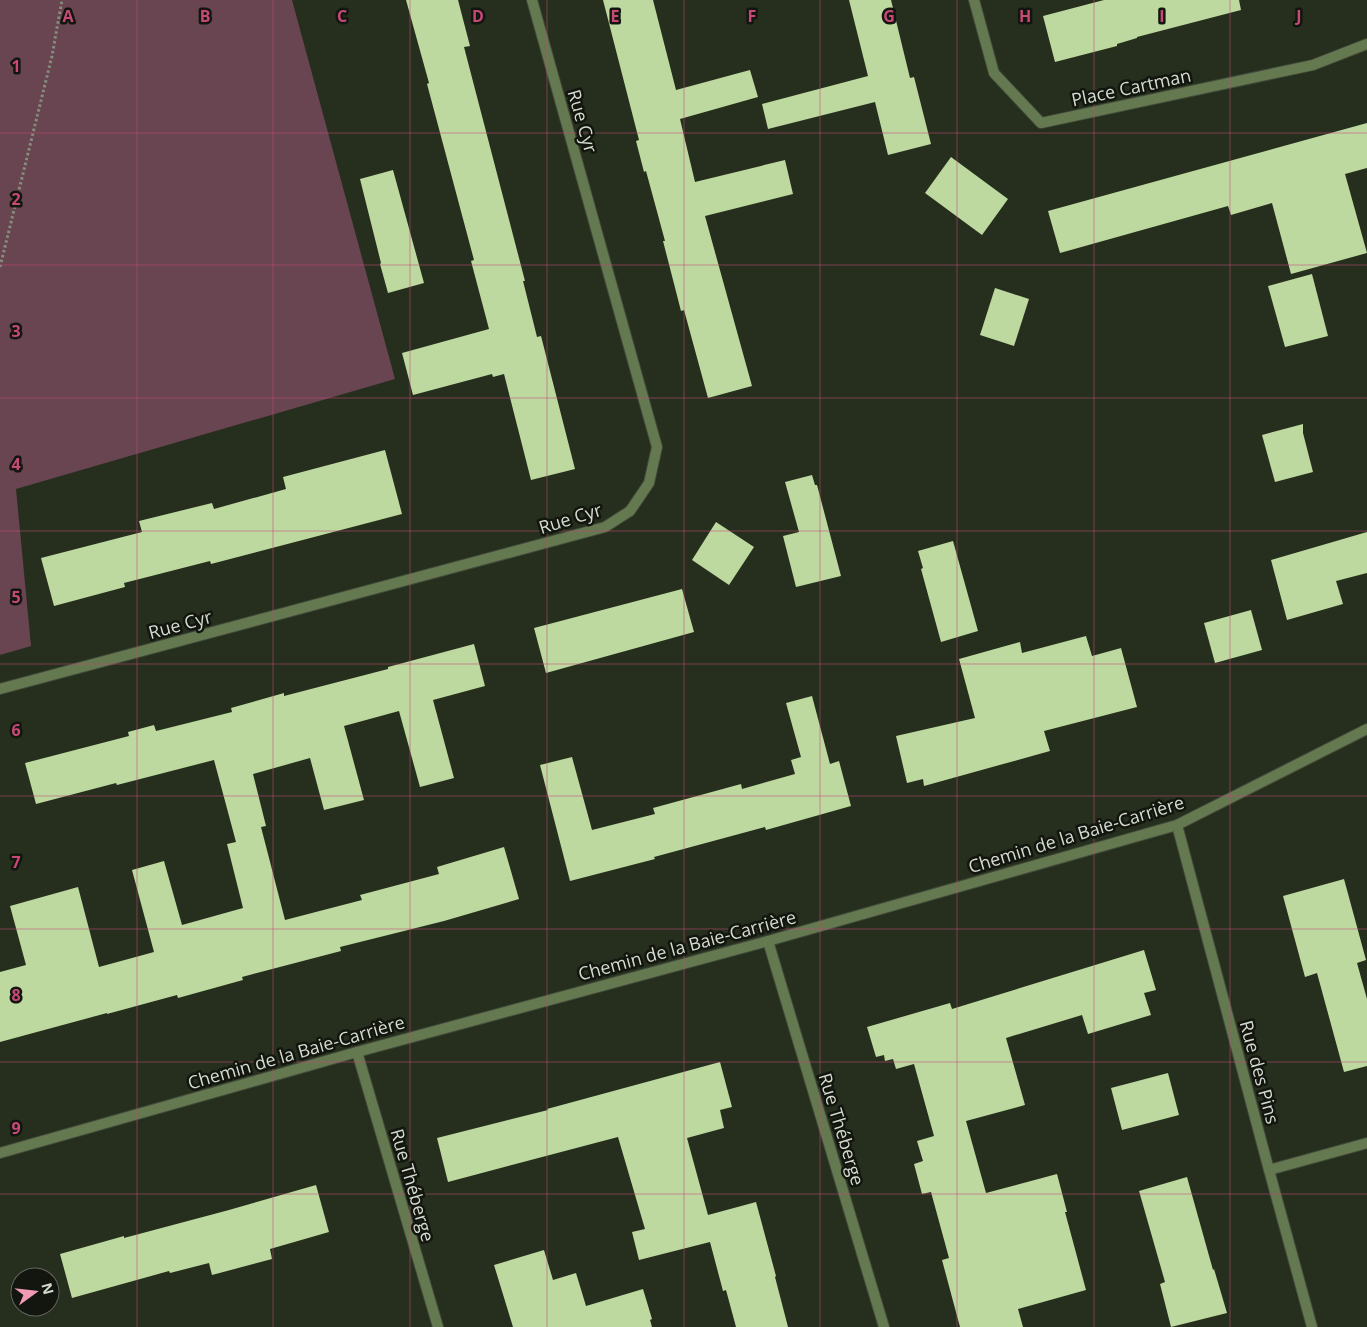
<svg xmlns="http://www.w3.org/2000/svg" width="1367" height="1327" font-family="'Open Sans',sans-serif">
  <style>
    .green { fill: #694551 }
    .building { fill: #bdd9a0 }
    .lines { fill: none; stroke-linecap: round; stroke-linejoin: round }
    .street-casing { stroke: #424b3a; stroke-width: 12 }
    .path { stroke: #858d7e; stroke-width: 3; stroke-dasharray: 2.5 2.5; stroke-linecap: butt }
    .street { stroke: #657951; stroke-width: 10 }
    .grid { fill: none; stroke: #c74978; stroke-width: 1; stroke-opacity: 0.55 }
    .labels { text-anchor: middle; dominant-baseline: central; stroke-width: 5; stroke-linejoin: round; paint-order: stroke }
    .street-label { font-size: 18px; fill: #d5dbd0; stroke: #12160e }
    .grid-label { font-size: 16px; text-anchor: middle; font-weight: bold; fill: #c74978; stroke: #12160e; stroke-width: 5; stroke-linejoin: round; paint-order: stroke }
  </style>
  <rect width="100%" height="100%" fill="#262f1d"/>
  <path class="green" d="M 0,0 L 292,0 L 395,379 L 16,489 L 31,646 L 0,655 Z"/>
  <g class="building">
    <path d="M 406,0 L 458,0 L 470,46 L 464,47 L 525,281 L 523,281 L 537,337 L 541,336 L 575,469 L 531,480 L 504,374 L 493,377 L 492,374 L 413,395 L 402,353 L 489,329 L 471,261 L 474,260 L 427,84 L 429,83 Z"/>
    <path d="M 603,0 L 653,0 L 676,90 L 750,70 L 758,97 L 680,119 L 695,182 L 785,160 L 793,194 L 705,216 L 752,386 L 708,398 L 684,310 L 681,311 L 663,241 L 665,241 L 646,171 L 644,172 L 636,141 L 639,140 Z"/>
    <path d="M 849,0 L 891,0 L 910,78 L 914,77 L 931,144 L 888,155 L 875,102 L 768,129 L 762,104 L 868,76 Z"/>
    <path d="M 1104,0 L 1239,0 L 1241,10 L 1137,37 L 1137,38 L 1117,44 L 1117,46 L 1055,62 L 1043,16 Z"/>
    <path d="M 1367,123 L 1367,168 L 1345,174 L 1367,253 L 1291,274 L 1272,203 L 1231,215 L 1228,206 L 1060,253 L 1048,211 Z"/>
    <path d="M 951,157 L 1008,199 L 982,235 L 925,193 Z"/>
    <path d="M 393,170 L 424,283 L 388,293 L 380,264 L 381,263 L 360,179 Z"/>
    <path d="M 1312,274 L 1328,336 L 1285,347 L 1268,286 Z"/>
    <path d="M 995,288 L 1029,299 L 1014,346 L 980,335 Z"/>
    <path d="M 1303,424 L 1303,433 L 1313,472 L 1275,482 L 1262,435 Z"/>
    <path d="M 385,450 L 402,514 L 211,564 L 210,561 L 124,583 L 125,587 L 54,606 L 41,558 L 142,532 L 139,521 L 212,503 L 214,509 L 286,489 L 283,477 Z"/>
    <path d="M 812,475 L 815,485 L 817,485 L 841,576 L 796,587 L 783,536 L 799,532 L 785,482 Z"/>
    <path d="M 716,522 L 754,547 L 729,585 L 692,560 Z"/>
    <path d="M 1367,532 L 1367,573 L 1336,581 L 1343,604 L 1287,620 L 1271,560 Z"/>
    <path d="M 953,541 L 978,631 L 941,642 L 921,569 L 923,568 L 918,551 Z"/>
    <path d="M 682,589 L 694,632 L 546,673 L 534,628 Z"/>
    <path d="M 1251,610 L 1262,650 L 1215,663 L 1204,623 Z"/>
    <path d="M 1086,636 L 1092,656 L 1121,648 L 1137,707 L 1044,731 L 1050,751 L 924,786 L 923,779 L 907,783 L 896,736 L 975,718 L 959,659 L 1020,642 L 1022,653 Z"/>
    <path d="M 474,644 L 485,686 L 433,700 L 454,778 L 420,787 L 399,711 L 344,726 L 364,800 L 324,810 L 310,758 L 253,774 L 266,826 L 261,827 L 285,920 L 362,900 L 360,895 L 439,874 L 437,867 L 504,847 L 519,899 L 444,921 L 340,947 L 341,951 L 242,977 L 243,980 L 178,998 L 177,995 L 107,1014 L 107,1013 L 0,1042 L 0,972 L 26,965 L 10,906 L 78,887 L 99,967 L 154,952 L 132,870 L 164,861 L 182,925 L 243,908 L 227,844 L 236,842 L 214,760 L 117,785 L 116,783 L 36,804 L 25,763 L 129,736 L 128,732 L 154,725 L 156,731 L 232,712 L 231,708 L 284,693 L 284,696 L 388,669 L 388,667 Z"/>
    <path d="M 812,696 L 830,764 L 839,761 L 851,806 L 766,830 L 765,827 L 654,857 L 655,859 L 570,881 L 540,765 L 572,757 L 592,830 L 655,814 L 653,808 L 741,784 L 742,789 L 795,774 L 791,760 L 801,757 L 786,703 Z"/>
    <path d="M 1344,879 L 1366,960 L 1357,963 L 1367,999 L 1367,1066 L 1344,1072 L 1317,973 L 1305,977 L 1283,896 Z"/>
    <path d="M 1144,950 L 1156,990 L 1144,993 L 1151,1015 L 1088,1034 L 1082,1015 L 1006,1038 L 1025,1105 L 966,1121 L 986,1193 L 1057,1174 L 1067,1212 L 1065,1212 L 1086,1290 L 1018,1309 L 1023,1327 L 960,1327 L 942,1260 L 949,1258 L 931,1192 L 922,1194 L 914,1164 L 923,1161 L 917,1141 L 934,1136 L 914,1064 L 896,1069 L 893,1059 L 885,1061 L 884,1055 L 876,1057 L 867,1027 L 950,1003 L 952,1009 Z"/>
    <path d="M 720,1062 L 732,1107 L 720,1110 L 724,1128 L 687,1138 L 708,1215 L 756,1202 L 776,1276 L 775,1277 L 788,1327 L 736,1327 L 726,1290 L 723,1291 L 710,1242 L 639,1260 L 632,1232 L 645,1229 L 618,1137 L 448,1182 L 437,1138 L 548,1110 L 547,1109 Z"/>
    <path d="M 1168,1073 L 1179,1115 L 1122,1130 L 1111,1088 Z"/>
    <path d="M 1187,1177 L 1213,1270 L 1214,1269 L 1227,1313 L 1171,1327 L 1160,1284 L 1165,1282 L 1139,1191 Z"/>
    <path d="M 316,1185 L 329,1232 L 270,1249 L 272,1259 L 212,1275 L 209,1263 L 170,1273 L 169,1271 L 72,1298 L 60,1254 L 124,1236 L 124,1238 L 229,1210 Z"/>
    <path d="M 544,1250 L 553,1280 L 576,1273 L 586,1306 L 643,1289 L 652,1319 L 650,1320 L 652,1327 L 513,1327 L 494,1265 Z"/>
  </g>
  <g class="lines">
    <g class="street-casing">
      <g id="street">
        <path d="M 974,0 L 994,73 L 1041,123 L 1313,65 L 1367,44"/>
        <path d="M 0,689 L 605,527 L 630,511 L 649,483 L 657,447 L 532,0"/>
        <path d="M 1177,825 L 1269,1170 L 1312,1327"/>
        <path d="M 768,941 L 884,1327"/>
        <path d="M 357,1052 L 438,1327"/>
        <path d="M 0,1153 L 357,1052 L 768,941 L 1177,825 L 1367,729"/>
        <path d="M 1269,1170 L 1367,1143"/>
      </g>
    </g>
    <path class="path" d="M 0,267 L 52,56 L 62,0"/>
    <use href="#street" class="street"/>
  </g>
  <path class="grid" d="M 137,0 L 137,1327M 273,0 L 273,1327M 410,0 L 410,1327M 547,0 L 547,1327M 684,0 L 684,1327M 820,0 L 820,1327M 957,0 L 957,1327M 1094,0 L 1094,1327M 1230,0 L 1230,1327M 0,133 L 1367,133M 0,265 L 1367,265M 0,398 L 1367,398M 0,531 L 1367,531M 0,664 L 1367,664M 0,796 L 1367,796M 0,929 L 1367,929M 0,1062 L 1367,1062M 0,1194 L 1367,1194"/>
  <g class="labels">
    <g class="street-label">
      <text transform="translate(1131 87) rotate(-12)">Place Cartman</text>
      <text transform="translate(583 121) rotate(74)">Rue Cyr</text>
      <text transform="translate(570 518) rotate(-17)">Rue Cyr</text>
      <text transform="translate(180 624) rotate(-15)">Rue Cyr</text>
      <text transform="translate(1076 834) rotate(-17)">Chemin de la Baie-Carrière</text>
      <text transform="translate(687 945) rotate(-15)">Chemin de la Baie-Carrière</text>
      <text transform="translate(296 1052) rotate(-16)">Chemin de la Baie-Carrière</text>
      <text transform="translate(1260 1072) rotate(75)">Rue des Pins</text>
      <text transform="translate(842 1129) rotate(73)">Rue Théberge</text>
      <text transform="translate(413 1185) rotate(74)">Rue Théberge</text>
    </g>
  </g>
  <g class="grid-label">
    <text x="68" y="22">A</text>
    <text x="205" y="22">B</text>
    <text x="342" y="22">C</text>
    <text x="478" y="22">D</text>
    <text x="615" y="22">E</text>
    <text x="752" y="22">F</text>
    <text x="889" y="22">G</text>
    <text x="1025" y="22">H</text>
    <text x="1162" y="22">I</text>
    <text x="1299" y="22">J</text>
    <text x="16" y="72">1</text>
    <text x="16" y="205">2</text>
    <text x="16" y="337">3</text>
    <text x="16" y="470">4</text>
    <text x="16" y="603">5</text>
    <text x="16" y="736">6</text>
    <text x="16" y="868">7</text>
    <text x="16" y="1001">8</text>
    <text x="16" y="1134">9</text>
  </g>
  <g transform="translate(35 1292) rotate(75)"><circle r="24" fill="#12160e" stroke="#60655c"/>
  <path d="M0-4L9 19L0 12L-9 19Z" fill="#f09ab6"/>
  <text y="-8" font-size="14" font-weight="bold" text-anchor="middle" fill="#d5dbd0">N</text>
  </g>
</svg>
